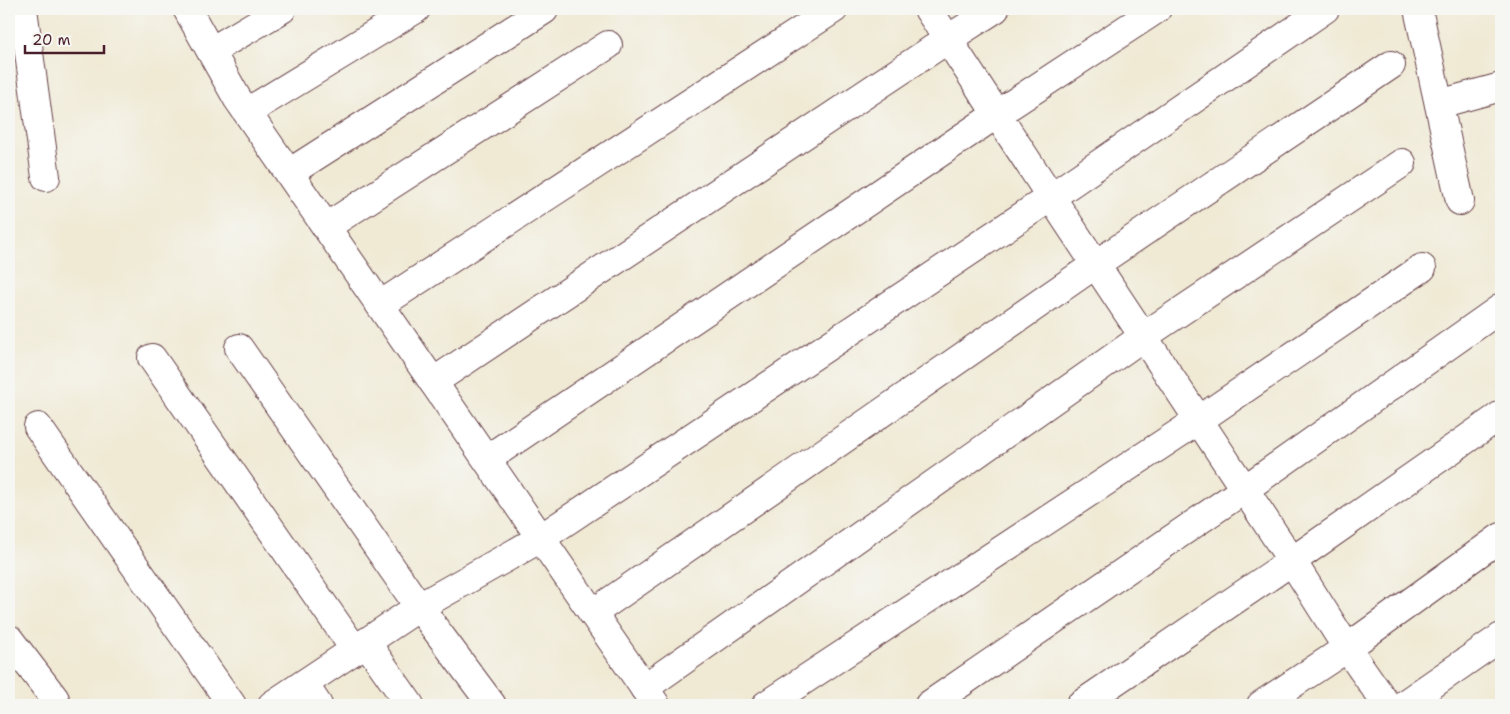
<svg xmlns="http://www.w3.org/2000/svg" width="1510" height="714" font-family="'Shantell Sans',sans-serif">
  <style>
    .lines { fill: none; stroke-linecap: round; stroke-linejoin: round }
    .minor-casing { stroke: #633d44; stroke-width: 30 }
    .minor { stroke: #fff; stroke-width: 28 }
  </style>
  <rect width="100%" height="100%" fill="#f6f6f2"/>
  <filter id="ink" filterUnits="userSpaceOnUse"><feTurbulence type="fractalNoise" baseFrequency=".02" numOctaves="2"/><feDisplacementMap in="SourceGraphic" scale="10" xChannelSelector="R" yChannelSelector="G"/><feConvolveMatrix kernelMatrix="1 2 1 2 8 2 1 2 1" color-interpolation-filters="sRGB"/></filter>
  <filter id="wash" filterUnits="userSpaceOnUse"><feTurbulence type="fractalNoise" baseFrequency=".0096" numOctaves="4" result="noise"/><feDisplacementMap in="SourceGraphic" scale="20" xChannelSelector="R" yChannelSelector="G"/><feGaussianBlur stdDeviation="1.12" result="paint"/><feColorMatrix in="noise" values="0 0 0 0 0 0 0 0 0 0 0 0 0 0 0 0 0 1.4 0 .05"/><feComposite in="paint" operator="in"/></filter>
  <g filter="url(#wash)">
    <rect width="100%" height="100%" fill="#f0ead5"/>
  </g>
  <g filter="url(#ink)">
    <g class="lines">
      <g class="minor-casing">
        <g id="minor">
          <path d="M 23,9 L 46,177"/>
          <path d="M 187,9 L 237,98 L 656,705"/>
          <path d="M 928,9 L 1051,197 L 1292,561 L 1347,648 L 1387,705"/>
          <path d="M 1418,9 L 1460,201"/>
          <path d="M 211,51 L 282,9"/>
          <path d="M 1439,104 L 1501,87"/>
          <path d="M 247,112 L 416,9"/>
          <path d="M 289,173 L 544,10"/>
          <path d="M 326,227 L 608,45"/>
          <path d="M 380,305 L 834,9"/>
          <path d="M 239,348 L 419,607 L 492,705"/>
          <path d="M 152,358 L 355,650"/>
          <path d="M 433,382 L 948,39 L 995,9"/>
          <path d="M 38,427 L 232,705"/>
          <path d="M 487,459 L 997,114 L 1157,9"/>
          <path d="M 593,613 L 1096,264 L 1391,65"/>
          <path d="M 9,639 L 55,699"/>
          <path d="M 366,642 L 410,705"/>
          <path d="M 304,684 L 318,705"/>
          <path d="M 644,688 L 1144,336 L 1402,163"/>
          <path d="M 272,705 L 419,607 L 541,538 L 1051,197 L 1325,9"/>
          <path d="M 766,705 L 1199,420 L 1422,268"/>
          <path d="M 929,705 L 1245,489 L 1501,308"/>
          <path d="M 1080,705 L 1292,561 L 1501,415"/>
          <path d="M 1261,705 L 1347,648 L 1501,537"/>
          <path d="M 1403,705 L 1501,637"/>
        </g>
      </g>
      <use href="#minor" class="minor"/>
    </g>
  </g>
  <rect width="1510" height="714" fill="none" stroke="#f6f6f2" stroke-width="30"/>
  <path d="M25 45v8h79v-8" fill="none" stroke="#4a1f2b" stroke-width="2.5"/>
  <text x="32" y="45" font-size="15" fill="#4a1f2b" stroke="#f6f6f2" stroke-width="4" paint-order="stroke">20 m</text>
</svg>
